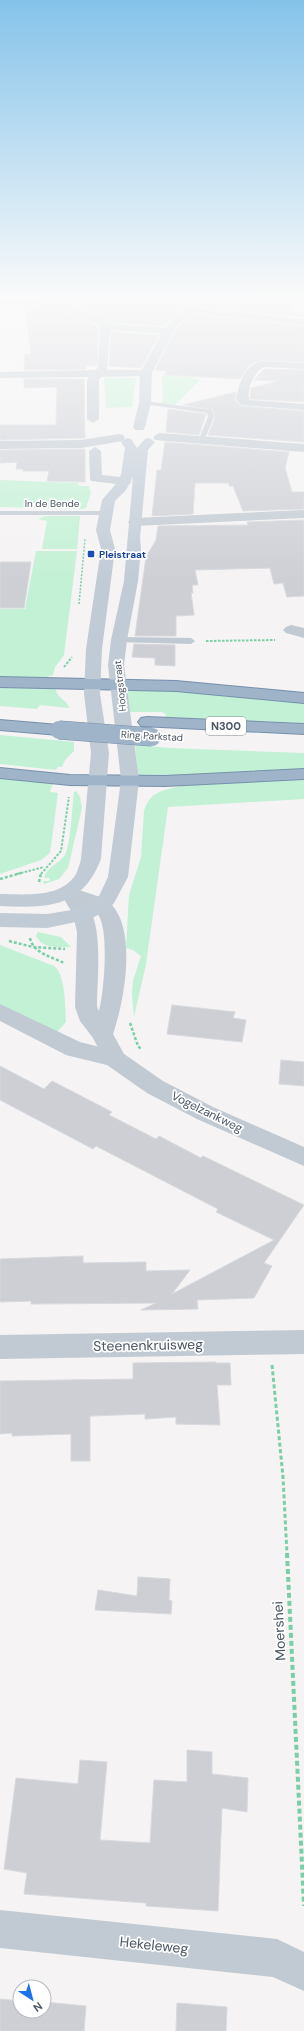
<svg xmlns="http://www.w3.org/2000/svg" width="304" height="2031" font-family="'DM Sans',sans-serif">
  <style>
    .green { fill: #c3f1d5 }
    .building { fill: #cdcfd5; stroke: #d7d9de }
    .lines { fill: none; stroke-linecap: round; stroke-linejoin: round }
    .trunk-casing { stroke: #7690ad; stroke-width: 2 }
    .path-far4 { stroke: #7ad0a6; stroke-width: 1.5; stroke-dasharray: 2 1.5; stroke-linecap: butt }
    .path-far3 { stroke: #7ad0a6; stroke-width: 2; stroke-dasharray: 2.5 1.5; stroke-linecap: butt }
    .path-far2 { stroke: #7ad0a6; stroke-width: 2.5; stroke-dasharray: 3 2; stroke-linecap: butt }
    .path-far1 { stroke: #7ad0a6; stroke-width: 3; stroke-dasharray: 4 2.5; stroke-linecap: butt }
    .path { stroke: #7ad0a6; stroke-width: 4; stroke-dasharray: 5 3; stroke-linecap: butt }
    .service { fill: #c1cad2; fill-rule: evenodd }
    .minor { fill: #c1cad2; fill-rule: evenodd }
    .tertiary { fill: #c1cad2; fill-rule: evenodd }
    .secondary { fill: #c1cbd6; fill-rule: evenodd }
    .trunk { fill: #9fb4c9; fill-rule: evenodd }
    .trunk-bridge-casing { stroke: #7690ad; stroke-width: 19; stroke-linecap: butt }
    .trunk-bridge { stroke: #9fb4c9; stroke-width: 18 }
    .transit-dot { fill: #1a4fb4; stroke: #fff; stroke-width: 1.5 }
    .labels { text-anchor: middle; dominant-baseline: central; stroke-width: 3.5; stroke-linejoin: round; paint-order: stroke }
    .far-street-label { font-size: 10px; fill: #4a5661; stroke: #fff }
    .far-transit-label { font-size: 10px; font-weight: bold; fill: #164399; stroke: #fff; text-anchor: start }
    .shield { fill: #fff; stroke: #808990; stroke-width: 1 }
    .shield-label { font-size: 11px; font-weight: bold; fill: #4a5661 }
    .street-label { font-size: 12px; fill: #4a5661; stroke: #fff }
    .near-street-label { font-size: 14px; fill: #4a5661; stroke: #fff }
  </style>
  <rect width="100%" height="100%" fill="#f5f3f3"/>
  <g class="green">
    <path d="M 162,376 L 187,377 L 200,380 L 174,406 L 163,404 Z"/>
    <path d="M 104,378 L 136,378 L 132,407 L 106,408 Z"/>
    <path d="M 0,480 L 78,483 L 79,486 L 89,486 L 91,493 L 86,508 L 83,509 L 0,507 Z"/>
    <path d="M 46,516 L 80,516 L 77,549 L 42,549 L 47,521 L 38,519 Z"/>
    <path d="M 36,551 L 77,551 L 64,655 L 55,667 L 53,675 L 48,676 L 49,678 L 0,680 L 0,609 L 25,609 Z"/>
    <path d="M 0,685 L 50,686 L 50,689 L 56,689 C 56,698 67,699 69,708 L 40,705 L 37,709 L 0,706 Z"/>
    <path d="M 124,690 L 179,691 L 304,702 L 304,723 L 165,717 L 166,714 L 162,712 L 129,712 Z"/>
    <path d="M 0,735 L 74,742 L 74,751 L 65,760 L 62,767 L 58,767 L 56,770 L 0,764 Z"/>
    <path d="M 135,745 L 170,748 L 304,753 L 304,771 L 192,777 L 138,776 Z"/>
    <path d="M 0,777 L 53,783 L 50,792 L 58,793 L 50,853 L 41,860 L 0,874 Z"/>
    <path d="M 304,778 L 304,799 L 168,807 L 146,964 L 134,1017 L 132,994 L 133,981 L 141,956 L 133,950 L 126,948 L 129,895 L 141,857 L 144,811 C 146,804 149,798 156,794 C 180,779 272,780 304,778 Z"/>
    <path d="M 76,791 L 80,797 L 82,808 L 68,868 L 59,879 L 44,884 L 43,881 L 49,881 L 50,878 L 44,878 C 47,866 59,864 65,855 C 71,844 72,806 74,792 Z"/>
    <path d="M 38,932 L 61,937 L 71,947 C 59,947 42,949 36,936 Z"/>
    <path d="M 0,945 L 54,966 C 66,975 65,1008 66,1022 L 56,1033 L 0,1005 Z"/>
  </g>
  <g class="building">
    <path d="M 77,297 L 189,297 L 165,326 L 111,323 L 101,316 L 76,307 Z"/>
    <path d="M 202,297 L 301,297 L 288,310 L 304,312 L 304,317 L 195,307 Z"/>
    <path d="M 64,299 L 63,309 L 64,312 L 98,326 L 97,366 L 86,365 L 86,369 L 24,370 L 25,354 L 31,354 L 25,306 L 40,305 Z"/>
    <path d="M 189,314 L 304,326 L 304,362 L 262,360 L 249,365 L 240,379 L 164,375 L 167,371 L 155,370 L 174,333 Z"/>
    <path d="M 111,332 L 159,335 L 141,368 L 109,366 Z"/>
    <path d="M 264,369 L 304,370 L 304,402 L 250,399 L 251,388 L 279,381 L 254,380 Z"/>
    <path d="M 24,379 L 84,379 L 85,438 L 0,440 L 0,425 L 56,425 L 57,387 L 24,388 Z"/>
    <path d="M 236,392 L 235,400 L 241,406 L 304,411 L 304,442 L 208,435 L 215,418 L 213,410 L 183,405 Z"/>
    <path d="M 168,409 L 206,414 L 199,435 L 166,432 Z"/>
    <path d="M 165,442 L 289,452 L 285,468 L 292,492 L 304,492 L 304,509 L 243,511 L 233,486 L 229,486 L 229,483 L 195,483 L 193,514 L 152,516 L 157,470 L 161,470 Z"/>
    <path d="M 85,449 L 85,482 L 47,481 L 49,471 L 23,471 L 23,469 L 16,469 L 17,462 L 0,463 L 0,450 Z"/>
    <path d="M 304,520 L 304,596 L 287,597 L 283,583 L 274,584 L 270,568 L 195,570 L 198,585 L 192,585 L 193,593 L 191,593 L 194,615 L 176,616 L 176,636 L 135,636 L 146,557 L 156,540 L 158,526 L 248,525 L 247,522 Z"/>
    <path d="M 0,562 L 31,562 L 24,608 L 0,608 Z"/>
    <path d="M 134,644 L 175,645 L 175,666 L 155,665 L 155,658 L 132,657 Z"/>
    <path d="M 172,1005 L 235,1012 L 233,1018 L 246,1020 L 242,1042 L 167,1034 Z"/>
    <path d="M 281,1060 L 304,1062 L 304,1086 L 279,1084 Z"/>
    <path d="M 0,1066 L 44,1089 L 52,1081 L 112,1112 L 109,1115 L 156,1139 L 159,1136 L 201,1158 L 203,1156 L 304,1205 L 264,1263 L 272,1266 L 254,1298 L 197,1300 L 198,1309 L 141,1310 L 156,1303 L 31,1304 L 31,1301 L 0,1302 L 0,1259 L 83,1256 L 83,1263 L 146,1262 L 146,1271 L 190,1270 L 172,1294 L 274,1240 L 216,1212 L 218,1209 L 96,1146 L 93,1149 L 0,1100 Z"/>
    <path d="M 216,1362 L 216,1363 L 230,1363 L 231,1385 L 217,1385 L 220,1425 L 176,1424 L 176,1417 L 145,1419 L 145,1414 L 90,1416 L 90,1461 L 71,1461 L 71,1434 L 12,1436 L 12,1433 L 0,1434 L 0,1381 L 133,1379 L 133,1363 Z"/>
    <path d="M 138,1577 L 170,1579 L 169,1600 L 172,1601 L 171,1614 L 95,1610 L 98,1590 L 137,1596 Z"/>
    <path d="M 187,1750 L 212,1752 L 212,1774 L 248,1778 L 247,1812 L 222,1808 L 218,1911 L 146,1906 L 146,1903 L 24,1894 L 27,1873 L 4,1869 L 16,1778 L 78,1784 L 80,1760 L 107,1762 L 100,1840 L 150,1843 L 154,1780 L 187,1782 Z"/>
    <path d="M 0,1999 L 20,2001 L 20,2011 L 44,2011 L 44,2002 L 86,2006 L 84,2031 L 0,2031 Z"/>
    <path d="M 177,2003 L 227,2007 L 226,2031 L 176,2031 Z"/>
  </g>
  <g class="lines">
    <g class="trunk-casing">
      <g id="trunk">
        <path d="M 0,677 L 176,681 L 304,693 L 304,703 L 176,691 L 0,687 Z"/>
        <path d="M 147,717 L 304,724 L 304,734 L 141,726 L 138,722 L 141,718 Z"/>
        <path d="M 0,720 L 59,725 L 65,726 L 68,730 L 65,734 L 59,735 L 0,730 Z"/>
        <path d="M 0,768 L 70,775 L 165,776 L 304,769 L 304,779 L 165,786 L 70,785 L 0,778 Z"/>
      </g>
    </g>
    <path class="path-far4" d="M 79,604 L 85,539"/>
    <g class="path-far3">
      <path d="M 206,641 L 275,640"/>
      <path d="M 64,667 L 72,657"/>
      <path d="M 17,874 L 44,867"/>
      <path d="M 41,874 L 61,851 L 69,797"/>
    </g>
    <g class="path-far2">
      <path d="M 0,879 L 21,873"/>
      <path d="M 39,882 L 41,873"/>
      <path d="M 30,938 C 33,953 52,957 64,963"/>
      <path d="M 9,941 L 33,947 L 65,949"/>
      <path d="M 130,1023 L 138,1046 L 141,1049"/>
    </g>
    <path class="path-far1" d="M 272,1365 L 283,1477 L 287,1554"/>
    <path class="path" d="M 287,1553 L 304,1906"/>
    <g class="service">
      <path d="M 145,401 L 212,410 L 214,417 L 204,441 L 201,443 L 198,441 L 208,417 L 207,413 L 143,404 L 143,402 Z"/>
      <path d="M 0,511 L 105,511 L 109,513 L 105,515 L 0,515 Z"/>
      <path d="M 119,637 L 191,638 L 195,641 L 191,644 L 116,642 L 115,640 Z"/>
    </g>
    <g class="minor">
      <path d="M 47,297 L 64,297 L 62,299 L 40,304 L 0,306 L 0,300 Z"/>
      <path d="M 66,297 L 76,297 L 74,308 L 101,317 L 110,324 L 168,328 L 173,331 L 168,334 L 110,330 L 107,370 L 146,370 L 152,373 L 146,376 L 101,377 L 99,380 L 99,419 L 93,423 L 87,419 L 87,380 L 89,377 L 0,378 L 0,372 L 95,370 L 98,368 L 100,325 L 65,311 L 64,309 Z"/>
      <path d="M 185,307 L 304,319 L 304,325 L 181,312 L 180,310 Z"/>
      <path d="M 262,361 L 304,363 L 304,369 L 264,367 C 253,373 247,389 249,400 L 304,404 L 304,410 L 241,405 L 236,399 C 240,383 243,365 262,361 Z"/>
      <path d="M 159,433 L 304,444 L 304,452 L 155,440 L 153,437 Z"/>
      <path d="M 119,434 L 123,435 L 125,438 L 123,441 L 81,448 L 0,449 L 0,441 L 81,440 Z"/>
      <path d="M 95,447 L 101,451 L 102,475 L 130,478 L 131,481 L 130,484 L 125,485 L 91,481 L 90,478 L 89,451 Z"/>
      <path d="M 304,510 L 304,518 L 135,526 L 130,525 L 128,522 L 130,519 L 135,518 Z"/>
      <path d="M 291,625 L 304,628 L 304,638 L 286,633 L 283,630 L 286,627 Z"/>
      <path d="M 0,1004 L 80,1042 L 123,1053 L 126,1059 L 123,1065 L 115,1067 L 66,1055 L 0,1021 Z"/>
      <path d="M 304,1330 L 304,1354 L 0,1359 L 0,1335 Z"/>
      <path d="M 0,1910 L 277,1939 L 304,1952 L 304,1991 L 273,1977 L 0,1948 Z"/>
    </g>
    <path class="tertiary" d="M 69,885 C 74,886 76,889 79,890 C 90,894 103,896 112,905 C 137,933 124,1002 113,1034 L 124,1054 L 163,1081 L 213,1107 L 304,1147 L 304,1166 L 197,1119 L 147,1093 L 107,1065 L 93,1038 L 80,1021 L 75,1007 L 77,932 L 73,914 L 59,891 L 62,887 ZM 89,908 C 93,910 97,912 99,916 C 109,933 104,992 99,1011 L 97,1007 C 97,980 103,930 89,908 Z"/>
    <g class="secondary">
      <path d="M 191,297 L 201,297 L 173,332 L 152,373 L 151,403 L 145,427 L 143,430 L 135,430 L 133,427 L 139,403 L 140,373 L 163,331 Z"/>
      <path d="M 127,438 L 131,439 L 137,448 L 145,439 L 149,438 L 155,442 L 148,450 L 140,538 L 141,549 L 138,581 L 127,640 L 124,665 L 139,780 L 128,877 L 114,903 L 108,910 L 90,919 L 47,928 L 0,927 L 0,913 L 47,914 L 78,909 L 94,900 L 99,896 L 108,877 L 121,780 L 108,665 L 111,640 L 124,581 L 133,477 L 126,490 L 115,501 L 110,530 L 115,549 L 102,649 L 100,694 L 109,753 L 101,859 C 82,909 46,908 0,906 L 0,894 C 24,894 61,899 76,874 C 78,869 80,864 81,859 L 91,753 L 84,694 L 86,649 L 101,549 L 96,530 L 102,500 L 115,485 L 121,475 L 125,448 L 121,442 Z"/>
    </g>
    <use href="#trunk" class="trunk"/>
    <g class="trunk-bridge-casing">
      <path id="trunk-bridge" d="M 59,730 L 152,737"/>
    </g>
    <use href="#trunk-bridge" class="trunk-bridge"/>
  </g>
  <linearGradient id="sky" x2="0" y2="1"><stop stop-color="#85c3ea"/><stop offset="0.51" stop-color="#fafafa"/><stop offset="1" stop-color="#fafafa" stop-opacity="0"/></linearGradient>
  <rect width="304" height="581" fill="url(#sky)"/>
  <rect class="transit-dot" x="87" y="550" width="8" height="8" rx="2"/>
  <g class="labels">
    <g class="far-street-label">
      <text x="52" y="503">In de Bende</text>
      <text transform="translate(120 686) rotate(-96)">Hoogstraat</text>
      <text transform="translate(152 736) rotate(3)">Ring Parkstad</text>
    </g>
    <g class="far-transit-label">
      <text x="99" y="554">Pleistraat</text>
    </g>
    <rect class="shield" x="206" y="717" width="40" height="18" rx="3"/>
    <g class="shield-label">
      <text x="226" y="726">N300</text>
    </g>
    <g class="street-label">
      <text transform="translate(207 1112) rotate(26)">Vogelzankweg</text>
    </g>
    <g class="near-street-label">
      <text transform="translate(148 1345) rotate(-1)">Steenenkruisweg</text>
      <text transform="translate(279 1631) rotate(-93)">Moershei</text>
      <text transform="translate(154 1945) rotate(6)">Hekeleweg</text>
    </g>
  </g>
  <g transform="translate(32 1999) rotate(144)"><circle r="19" fill="#ffffff" stroke="#b7bbc0"/>
  <path d="M0-3L7 15L0 10L-7 15Z" fill="#1a73e8"/>
  <text y="-6" font-size="11" font-weight="bold" text-anchor="middle" fill="#4a5661">N</text>
  </g>
</svg>
